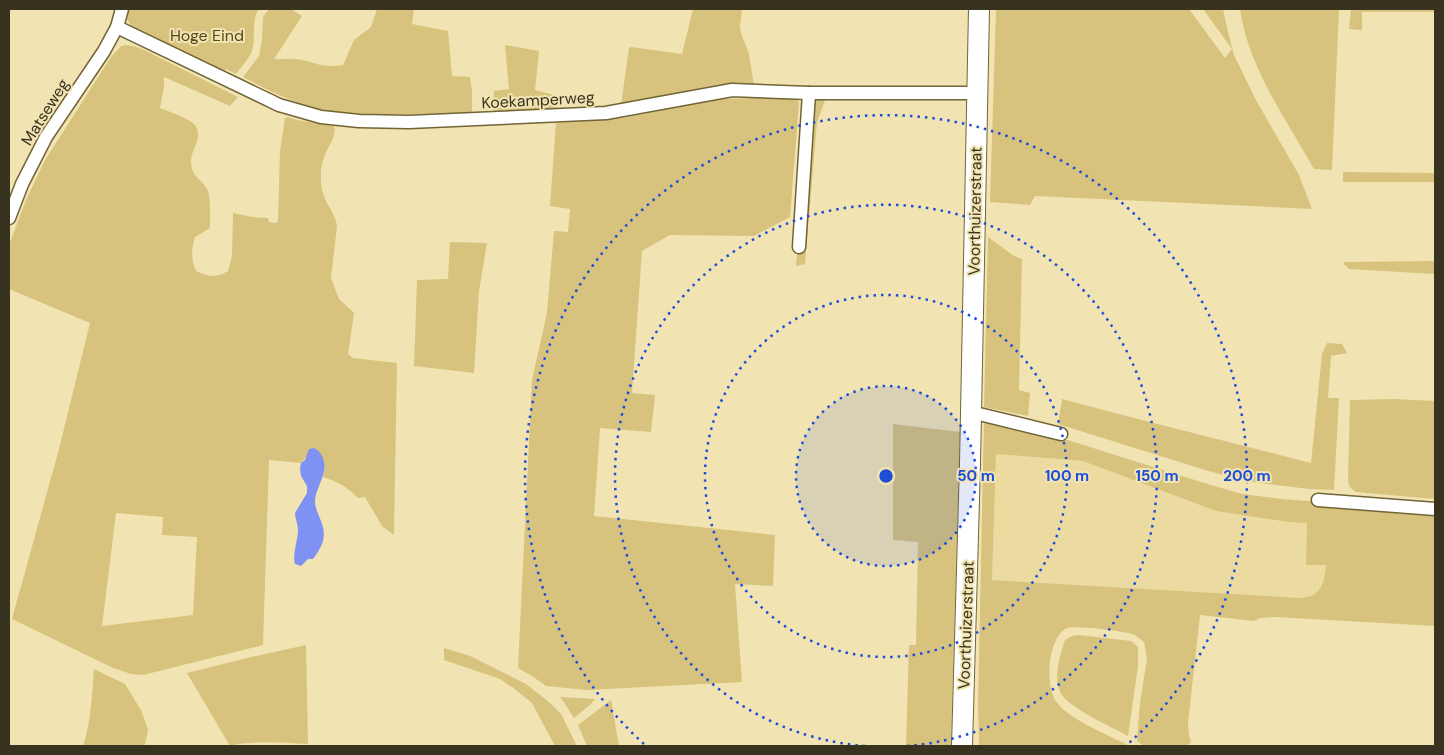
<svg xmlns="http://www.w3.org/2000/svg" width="1444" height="755" font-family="'DM Sans',sans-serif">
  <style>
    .built { fill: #ebdba1 }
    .green { fill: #d7c37d; fill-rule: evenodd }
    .water { fill: #8091f4 }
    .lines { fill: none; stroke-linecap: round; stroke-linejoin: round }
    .minor-casing { stroke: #716436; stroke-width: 15 }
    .primary-casing { stroke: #716436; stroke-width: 22 }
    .minor { stroke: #fff; stroke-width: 12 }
    .primary { stroke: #fff; stroke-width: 20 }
    .ring { fill: none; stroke: #1d4ed8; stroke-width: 2.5; stroke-dasharray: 2.5 5 }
    .labels { text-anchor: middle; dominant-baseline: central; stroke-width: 4; stroke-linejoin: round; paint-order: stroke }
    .park-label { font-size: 16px; fill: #564915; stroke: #f2e4b2 }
    .street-label { font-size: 16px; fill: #38331f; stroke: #f2e4b2 }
    .centre { fill: #1d4ed8; stroke: #f2e4b2; stroke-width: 2.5 }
    .ring-label { font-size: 15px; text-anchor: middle; font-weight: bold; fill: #1d4ed8; stroke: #f2e4b2; stroke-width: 4; stroke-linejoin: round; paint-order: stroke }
  </style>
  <rect width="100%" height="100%" fill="#f2e4b2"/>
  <path class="built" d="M 996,454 L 1083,461 L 1216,511 L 1289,522 L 1307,523 L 1306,565 L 1326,565 L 1324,576 L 1320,588 L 1313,596 L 1300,598 L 992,580 Z"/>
  <g class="green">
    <path d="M 129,9 L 259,9 C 251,19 256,38 252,51 C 249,59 241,67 236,74 L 226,69 L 225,71 L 135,32 L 127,19 Z"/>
    <path d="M 269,9 L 291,9 L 302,16 L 274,59 C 283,59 294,58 303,60 C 318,64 326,68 343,65 L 354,40 L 371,27 L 377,9 L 414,9 L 412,24 L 448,31 L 452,76 L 470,77 L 472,91 L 472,113 L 356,115 L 329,112 L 312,109 L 272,92 L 243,77 L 259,56 L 262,39 L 263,17 Z"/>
    <path d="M 693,9 L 742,9 L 740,27 L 741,33 L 749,54 L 754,86 L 621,105 L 629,48 L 631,47 L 682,54 Z"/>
    <path d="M 996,9 L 1189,9 L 1225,58 L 1232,49 L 1203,9 L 1223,9 C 1226,24 1230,39 1234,55 L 1256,100 L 1299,175 L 1312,209 L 1035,196 L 1030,205 L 990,202 Z"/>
    <path d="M 1240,9 L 1339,9 L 1332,170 L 1314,169 C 1286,119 1248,67 1240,9 Z"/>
    <path d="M 1351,9 L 1435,9 L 1435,12 L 1362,12 L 1362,30 L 1349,29 Z"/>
    <path d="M 125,45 L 133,46 L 142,49 L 238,97 L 230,106 L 164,77 L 164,86 L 160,108 C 169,112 189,118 195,125 C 204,138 190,150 191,163 C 192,177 201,178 207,189 C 211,196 210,219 210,228 L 195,237 C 191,251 191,258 196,271 C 209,277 216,278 228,271 L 232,256 L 233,213 L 252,217 L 268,218 L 269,222 L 276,223 L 278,221 L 280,151 L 285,118 L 288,117 L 297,120 L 334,126 C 337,137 328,146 325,155 C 322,161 321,168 321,174 C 320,185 323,196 328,205 C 332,212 336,218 337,226 L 331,278 L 339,299 L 354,313 L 348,354 L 353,358 L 397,363 L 394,535 L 382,526 L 365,497 L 358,498 C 347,487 338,482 323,477 C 326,468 323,453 314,448 L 301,463 L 269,460 L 263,645 L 143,675 L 131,674 L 113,668 L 12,619 L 59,449 L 90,323 L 9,289 L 9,245 L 26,200 L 45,160 L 111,57 L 120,47 ZM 116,513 L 163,517 L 162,535 L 197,537 L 193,615 L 102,626 Z"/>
    <path d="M 505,45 L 539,51 L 535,90 L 554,95 L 557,109 L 493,112 L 494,91 L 509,89 Z"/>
    <path d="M 795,97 L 799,103 L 790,217 L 754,236 L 670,235 L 642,251 L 632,393 L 655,395 L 651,432 L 600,428 L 594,516 L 775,535 L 773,586 L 735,584 L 742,682 L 587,690 L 546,686 L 532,676 L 518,668 L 532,380 L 547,313 L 554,231 L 568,232 L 570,209 L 550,206 L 556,123 L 623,118 L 720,99 Z"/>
    <path d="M 811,97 L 826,98 L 817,122 L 805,264 L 796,266 Z"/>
    <path d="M 1343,172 L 1435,173 L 1435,182 L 1343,182 Z"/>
    <path d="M 988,237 L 1014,256 L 1022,259 L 1019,390 L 1030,393 L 1028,416 L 984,407 Z"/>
    <path d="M 450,242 L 487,243 L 479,291 L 474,373 L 414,366 L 417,280 L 448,279 Z"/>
    <path d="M 1435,261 L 1435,274 L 1349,269 L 1344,264 L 1344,262 Z"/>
    <path d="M 1327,343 L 1342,344 L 1347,353 L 1331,356 L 1328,398 L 1339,398 L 1334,490 L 1309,489 L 1244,481 L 1205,470 L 1058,424 L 1062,399 L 1134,418 L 1311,463 L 1322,354 Z"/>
    <path d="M 1394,399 L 1435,401 L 1435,499 L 1355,492 L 1350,487 L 1348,482 L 1350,400 Z"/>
    <path d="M 984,419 L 1033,430 L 1071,441 L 1201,482 L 1242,494 L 1282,499 L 1435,511 L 1435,626 L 1275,617 L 1260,618 L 1254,621 L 1200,615 L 1188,723 L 1189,736 L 1191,742 L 1187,746 L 1144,746 L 1137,741 L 1140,703 L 1147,659 L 1144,642 C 1140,639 1136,635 1132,634 C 1123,631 1075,625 1067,628 C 1047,638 1044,689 1058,704 C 1071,720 1110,736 1130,746 L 979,746 L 978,704 ZM 996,454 L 1083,461 L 1216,511 L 1289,522 L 1307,523 L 1306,565 L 1326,565 C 1325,575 1323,590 1313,595 C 1310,597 1304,597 1300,598 L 992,580 Z"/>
    <path d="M 893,424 L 960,432 L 951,746 L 906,746 L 909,645 L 916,645 L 918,542 L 893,540 Z"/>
    <path d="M 1079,635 L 1131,641 L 1138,647 L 1138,666 L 1128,736 C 1112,727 1063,706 1059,689 C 1054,674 1060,655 1065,640 L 1072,636 Z"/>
    <path d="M 306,645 L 308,744 C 282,743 255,740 230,746 L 187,673 L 243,659 Z"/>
    <path d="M 444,648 L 470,656 L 526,684 L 549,702 L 561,714 L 577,746 L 555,746 L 532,703 L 516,690 L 500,679 L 444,660 Z"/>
    <path d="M 94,669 L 125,684 L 141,710 L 148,730 L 145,744 L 144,746 L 83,746 C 91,721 92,696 94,669 Z"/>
    <path d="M 560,697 L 595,699 L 591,704 L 574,718 L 563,701 Z"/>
    <path d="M 611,700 L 619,746 L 587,746 L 578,725 Z"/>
  </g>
  <path class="water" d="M 314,448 C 318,450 320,452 322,456 C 330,473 316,485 315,501 C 315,507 317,511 319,516 C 327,534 325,543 313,559 L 308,559 L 301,566 L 295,564 C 292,555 298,540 298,530 C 298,524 295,519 295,513 L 307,493 L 307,486 L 301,476 L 300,468 L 301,463 L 305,460 L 309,449 Z"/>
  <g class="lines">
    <g class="minor-casing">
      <g id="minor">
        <path d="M 117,27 L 279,105 L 321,117 L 359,121 L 409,122 L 606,113 L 732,90 L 809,93 L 977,93"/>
        <path d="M 9,218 L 22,184 L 46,137 L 104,51 L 117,27 L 122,9"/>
        <path d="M 799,247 L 809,93"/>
        <path d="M 971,414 L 979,414 L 1061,434"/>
        <path d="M 1318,500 L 1435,509"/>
      </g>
    </g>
    <g class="primary-casing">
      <path id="primary" d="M 962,746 L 970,464 L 979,9"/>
    </g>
    <use href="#minor" class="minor"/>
    <use href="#primary" class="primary"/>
  </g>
  <circle cx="886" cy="476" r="90" fill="#1d4ed8" fill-opacity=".12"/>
  <g class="ring">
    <circle cx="886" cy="476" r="90"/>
    <circle cx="886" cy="476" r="181"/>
    <path d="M865 746A271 271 0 1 1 907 746"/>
    <path d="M644 744A361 361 0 1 1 1128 744"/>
  </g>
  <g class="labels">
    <g class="park-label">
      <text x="207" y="35">Hoge Eind</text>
    </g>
    <g class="street-label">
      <text transform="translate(538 100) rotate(-3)">Koekamperweg</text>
      <text transform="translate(45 112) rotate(-58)">Matseweg</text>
      <text transform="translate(975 211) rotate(-89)">Voorthuizerstraat</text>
      <text transform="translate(966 625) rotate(-88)">Voorthuizerstraat</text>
    </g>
  </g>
  <circle cx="886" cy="476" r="8" class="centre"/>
  <g class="ring-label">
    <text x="976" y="481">50 m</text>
    <text x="1067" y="481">100 m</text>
    <text x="1157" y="481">150 m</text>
    <text x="1247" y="481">200 m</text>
  </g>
  <rect width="1444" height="755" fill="none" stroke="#38331f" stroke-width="20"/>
</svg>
